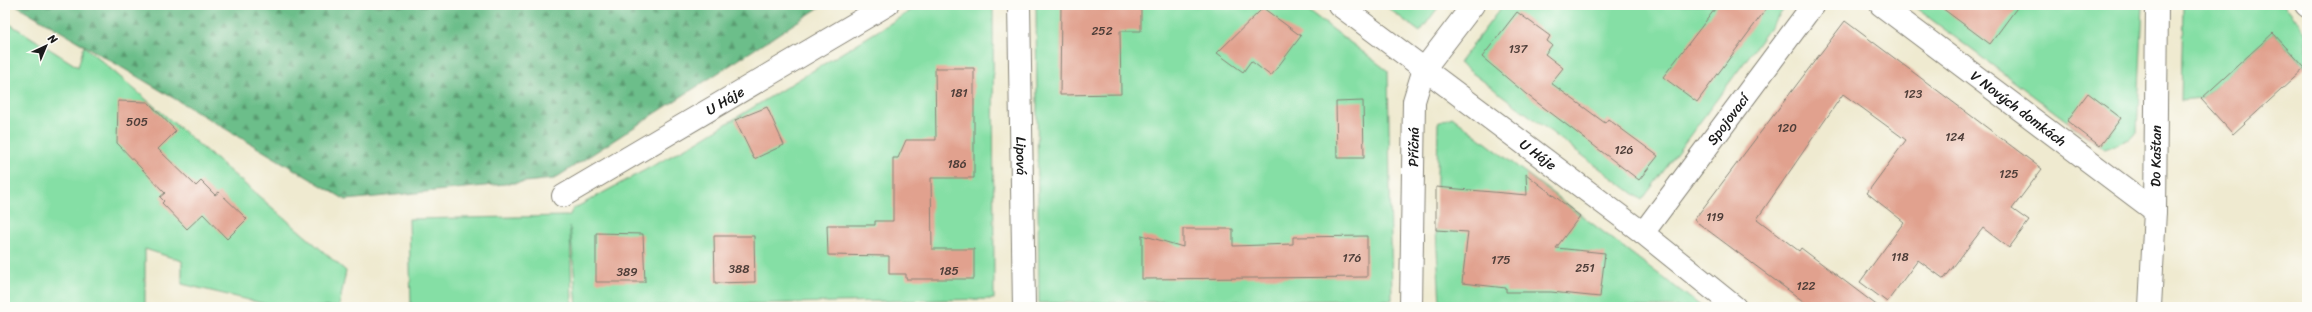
<svg xmlns="http://www.w3.org/2000/svg" width="2312" height="312" font-family="Sriracha,sans-serif">
  <style>
    .green { fill: #85dfa5; stroke: #507e60 }
    .forest { fill: url(#forest-firs); stroke: #446d53 }
    .building { fill: #e1a18e }
    .lines { fill: none; stroke-linecap: round; stroke-linejoin: round }
    .minor-casing { stroke: #868376; stroke-width: 24 }
    .minor { stroke: #fff; stroke-width: 22 }
    .labels { text-anchor: middle; dominant-baseline: central; stroke-width: 3; stroke-linejoin: round; paint-order: stroke }
    .number-label { font-size: 12px; fill: #4d3d38 }
    .street-label { font-size: 14px; fill: #1c1c1c; stroke: #fdfcf7 }
  </style>
  <defs>
    <pattern id="forest-firs" width="22" height="20" patternUnits="userSpaceOnUse"><rect width="22" height="20" fill="#6cbe8a"/><path d="M5 1l3.5 6h-7zM16 11l3.5 6h-7z" fill="#589a70"/></pattern>
  </defs>
  <rect width="100%" height="100%" fill="#fdfcf7"/>
  <filter id="ink" filterUnits="userSpaceOnUse"><feTurbulence type="fractalNoise" baseFrequency=".025" numOctaves="2"/><feDisplacementMap in="SourceGraphic" scale="8" xChannelSelector="R" yChannelSelector="G"/><feConvolveMatrix kernelMatrix="1 2 1 2 8 2 1 2 1" color-interpolation-filters="sRGB"/></filter>
  <filter id="wash" filterUnits="userSpaceOnUse"><feTurbulence type="fractalNoise" baseFrequency=".012" numOctaves="4" result="noise"/><feDisplacementMap in="SourceGraphic" scale="16" xChannelSelector="R" yChannelSelector="G"/><feGaussianBlur stdDeviation="0.9" result="paint"/><feColorMatrix in="noise" values="0 0 0 0 0 0 0 0 0 0 0 0 0 0 0 0 0 1.4 0 .05"/><feComposite in="paint" operator="in"/></filter>
  <g filter="url(#wash)">
    <rect width="100%" height="100%" fill="#efead0"/>
    <g class="green">
      <path d="M 920,5 L 993,5 L 994,299 L 577,307 L 570,226 L 572,305 L 411,307 L 409,219 L 569,216 L 573,209 L 695,143 Z"/>
      <path d="M 1036,5 L 1301,5 L 1388,71 L 1392,300 L 1039,303 Z"/>
      <path d="M 1384,5 L 1440,5 L 1420,32 Z"/>
      <path d="M 1503,5 L 1787,5 L 1642,200 L 1459,63 Z"/>
      <path d="M 1912,5 L 2143,5 L 2137,132 L 2132,138 L 2104,149 Z"/>
      <path d="M 2183,5 L 2285,5 L 2307,34 L 2307,69 L 2273,33 L 2201,99 L 2181,101 Z"/>
      <path d="M 5,21 L 78,67 L 84,46 L 346,271 L 339,307 L 278,307 L 182,284 L 182,261 L 145,249 L 145,307 L 5,307 Z"/>
      <path d="M 1452,117 L 1702,307 L 1462,307 L 1440,305 L 1436,230 L 1438,123 Z"/>
    </g>
    <path class="forest" d="M 16,5 L 823,5 L 554,179 L 346,200 Z"/>
    <g id="blocks">
      <g class="building">
        <path d="M 1061,5 L 1141,5 L 1141,31 L 1120,31 L 1121,94 L 1060,95 Z"/>
        <path d="M 1718,5 L 1769,5 L 1697,102 L 1663,77 Z"/>
        <path d="M 1938,5 L 2019,5 L 1990,44 Z"/>
        <path d="M 1263,8 L 1301,36 L 1271,76 L 1251,61 L 1243,72 L 1217,53 Z"/>
        <path d="M 1517,12 L 1550,36 L 1547,41 L 1552,45 L 1545,54 L 1563,68 L 1551,83 L 1605,123 L 1608,119 L 1658,156 L 1639,180 L 1526,94 L 1482,57 Z"/>
        <path d="M 1845,21 L 2042,169 L 2012,209 L 2029,221 L 2009,248 L 1983,228 L 1944,279 L 1918,260 L 1887,302 L 1860,282 L 1904,222 L 1867,193 L 1906,140 L 1843,94 L 1757,219 L 1799,251 L 1801,248 L 1879,307 L 1811,307 L 1694,220 Z"/>
        <path d="M 2273,33 L 2305,68 L 2233,134 L 2201,99 Z"/>
        <path d="M 935,68 L 974,68 L 974,178 L 931,178 L 932,249 L 974,249 L 974,279 L 906,279 L 906,274 L 889,274 L 889,256 L 828,255 L 827,225 L 875,225 L 875,221 L 893,221 L 893,158 L 898,158 L 906,140 L 936,140 Z"/>
        <path d="M 2088,93 L 2121,118 L 2100,146 L 2067,121 Z"/>
        <path d="M 118,101 L 148,102 L 176,131 L 158,149 L 196,186 L 201,181 L 215,195 L 219,192 L 247,219 L 227,239 L 203,214 L 187,229 L 162,203 L 164,201 L 160,197 L 165,193 L 117,143 Z"/>
        <path d="M 1363,101 L 1364,158 L 1337,158 L 1336,102 Z"/>
        <path d="M 767,107 L 784,145 L 754,159 L 735,120 Z"/>
        <path d="M 1526,174 L 1580,216 L 1556,248 L 1605,253 L 1600,297 L 1551,292 L 1506,292 L 1506,288 L 1462,283 L 1468,232 L 1436,230 L 1436,187 L 1527,195 Z"/>
        <path d="M 1183,229 L 1233,229 L 1233,246 L 1293,244 L 1293,237 L 1367,236 L 1367,277 L 1142,279 L 1142,235 L 1183,247 Z"/>
        <path d="M 596,233 L 643,234 L 645,282 L 596,282 Z"/>
        <path d="M 714,236 L 754,236 L 755,282 L 715,283 Z"/>
      </g>
    </g>
  </g>
  <g filter="url(#ink)">
    <use href="#blocks" fill-opacity="0" stroke="#868376" stroke-width="1"/>
    <g class="lines">
      <g class="minor-casing">
        <g id="minor">
          <path id="s1" d="M 1019,5 L 1024,307"/>
          <path id="s2" d="M 1339,5 L 1643,233 L 1735,307"/>
          <path id="s3" d="M 1881,5 L 2155,211"/>
          <path d="M 2306,5 L 2307,6"/>
          <path id="s4" d="M 563,196 L 887,5"/>
          <path id="s5" d="M 1643,233 L 1813,5"/>
          <path id="s6" d="M 1411,307 L 1414,101 L 1424,69 L 1473,5"/>
          <path id="s7" d="M 2150,307 L 2155,211 L 2157,5"/>
        </g>
      </g>
      <use href="#minor" class="minor"/>
    </g>
  </g>
  <g class="labels">
    <g class="number-label">
      <text x="1102" y="31">252</text>
      <text x="1518" y="49">137</text>
      <text x="959" y="93">181</text>
      <text x="1913" y="94">123</text>
      <text x="137" y="122">505</text>
      <text x="1787" y="128">120</text>
      <text x="1955" y="137">124</text>
      <text x="1624" y="150">126</text>
      <text x="957" y="164">186</text>
      <text x="2009" y="174">125</text>
      <text x="1715" y="217">119</text>
      <text x="1900" y="257">118</text>
      <text x="1352" y="258">176</text>
      <text x="1501" y="260">175</text>
      <text x="1585" y="268">251</text>
      <text x="739" y="269">388</text>
      <text x="949" y="271">185</text>
      <text x="627" y="272">389</text>
      <text x="1806" y="286">122</text>
    </g>
    <g class="street-label">
      <text stroke="none"><textPath href="#s4" startOffset="188">U Háje</textPath></text>
      <text stroke="none"><textPath href="#s3" startOffset="172">V Nových domkách</textPath></text>
      <text stroke="none"><textPath href="#s5" startOffset="142">Spojovací</textPath></text>
      <text stroke="none"><textPath href="#s6" startOffset="160">Příčná</textPath></text>
      <text stroke="none"><textPath href="#s2" startOffset="249">U Háje</textPath></text>
      <text stroke="none"><textPath href="#s1" startOffset="151">Lipová</textPath></text>
      <text stroke="none"><textPath href="#s7" startOffset="151">Do Kaštan</textPath></text>
    </g>
  </g>
  <rect width="2312" height="312" fill="none" stroke="#fdfcf7" stroke-width="20"/>
  <g transform="translate(46 46) rotate(44)" stroke="#fdfcf7" stroke-width="3" paint-order="stroke">
  <path d="M0-3L7 15L0 10L-7 15Z" fill="#1c1c1c"/>
  <text y="-6" font-size="11" font-weight="bold" text-anchor="middle" fill="#1c1c1c">N</text>
  </g>
</svg>
